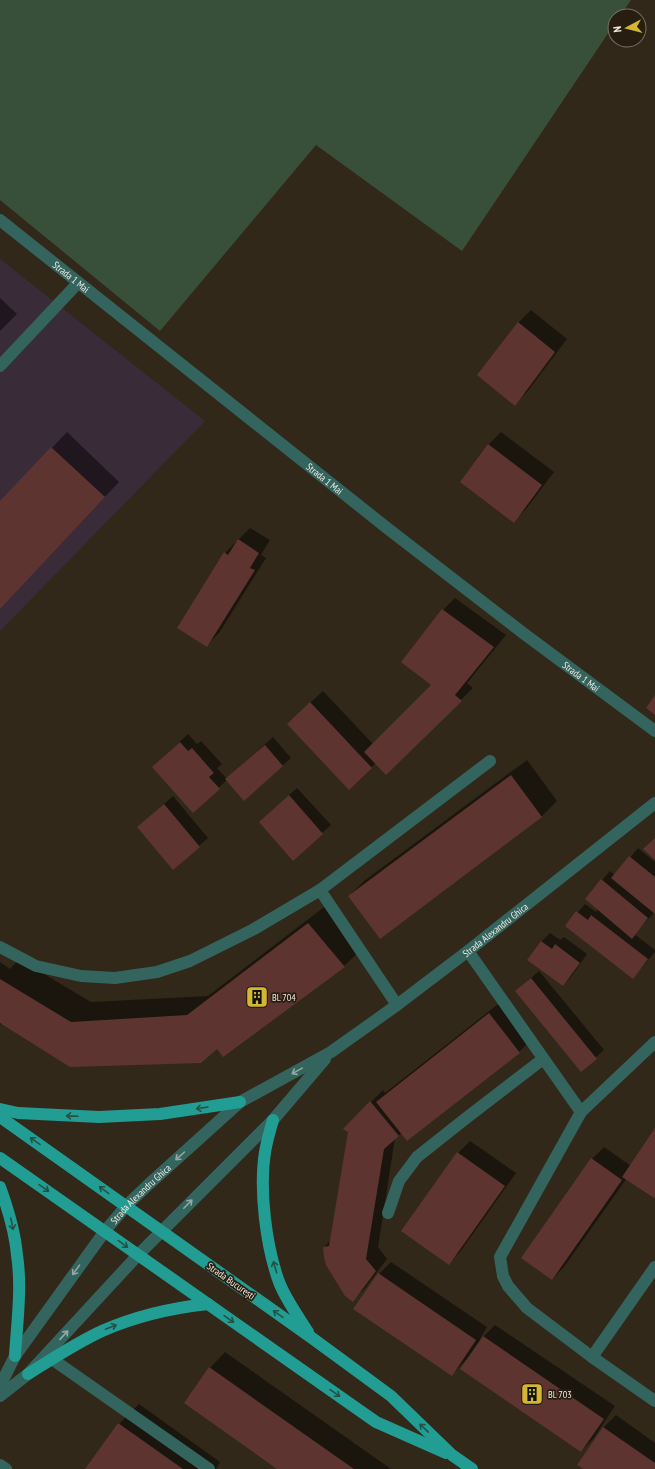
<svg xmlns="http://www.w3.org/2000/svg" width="655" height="1469" font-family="'PT Sans Narrow',sans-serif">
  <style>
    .commercial { fill: #3a2b38 }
    .green { fill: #384f3a }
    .shadow { fill: #0007 }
    .building { fill: #5e3430 }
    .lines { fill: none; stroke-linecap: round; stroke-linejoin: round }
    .minor { stroke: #33645e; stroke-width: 12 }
    .major { stroke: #229d93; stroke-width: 12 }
    .oneway { stroke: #92a8a0 }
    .oneway2 { stroke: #255145 }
    .labels { text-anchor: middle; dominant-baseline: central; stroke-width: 3.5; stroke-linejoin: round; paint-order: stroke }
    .street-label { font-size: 10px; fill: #f0ebe2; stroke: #271e11 }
    .poi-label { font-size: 10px; fill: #f0ebe2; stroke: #271e11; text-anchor: start }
  </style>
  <rect width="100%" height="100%" fill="#31281a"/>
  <path class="commercial" d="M 0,259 L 205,421 L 0,631 Z"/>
  <path class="green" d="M 0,0 L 631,0 L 620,16 L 615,16 L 615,23 L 462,251 L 316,145 L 160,331 L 0,200 Z"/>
  <g class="shadow">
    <path d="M 0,298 L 17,314 L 0,331 Z"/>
    <path d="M 531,310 L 567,339 L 527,392 L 515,404 L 479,375 L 519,322 Z"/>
    <path d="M 67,432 L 119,482 L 0,608 L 0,503 Z"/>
    <path d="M 501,432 L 554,472 L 526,509 L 514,521 L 461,482 L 489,444 Z"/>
    <path d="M 250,528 L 270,540 L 261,555 L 266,558 L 219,633 L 207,645 L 225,553 Z"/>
    <path d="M 455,598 L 506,635 L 467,683 L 473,688 L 386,774 L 376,763 L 349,789 L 300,712 L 323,691 L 373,744 L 432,685 L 403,662 L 443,610 Z"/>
    <path d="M 188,734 L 197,744 L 201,741 L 222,764 L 217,768 L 227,779 L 273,737 L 291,758 L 282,766 L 227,780 L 193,811 L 153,767 Z"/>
    <path d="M 527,760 L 557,801 L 542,816 L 380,938 L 349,896 L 364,881 Z"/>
    <path d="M 297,788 L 331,825 L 293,859 L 268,814 Z"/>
    <path d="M 173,796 L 208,838 L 173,869 L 138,827 Z"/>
    <path d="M 638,848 L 655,862 L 655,912 L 634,934 L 655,950 L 655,952 L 633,977 L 566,926 L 585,904 L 596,912 L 598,909 L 586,899 L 610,871 L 615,875 Z"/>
    <path d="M 328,904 L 364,947 L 344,966 L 218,1047 L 2,1023 L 0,1025 L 0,962 L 10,969 L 19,959 L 91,1002 L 208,996 Z"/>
    <path d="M 550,933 L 560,940 L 564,937 L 587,954 L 571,977 L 563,985 L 529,960 L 542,941 Z"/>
    <path d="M 539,971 L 604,1050 L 581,1070 L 516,991 Z"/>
    <path d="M 502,1001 L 531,1040 L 519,1052 L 407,1140 L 402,1133 L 395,1138 L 378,1247 L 387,1259 L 365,1288 L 353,1300 L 324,1247 L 330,1241 L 349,1131 L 344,1129 L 383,1090 L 385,1093 Z"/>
    <path d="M 655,1130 L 655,1196 L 627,1178 L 564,1267 L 552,1279 L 592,1159 L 604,1147 L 631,1166 Z"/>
    <path d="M 470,1141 L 516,1173 L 460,1252 L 448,1264 L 458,1153 Z"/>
    <path d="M 391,1262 L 487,1327 L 480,1339 L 480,1340 L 495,1325 L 615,1406 L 593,1439 L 581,1451 L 466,1360 L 451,1375 L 379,1274 Z"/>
    <path d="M 225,1352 L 391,1469 L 279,1469 L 210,1368 Z"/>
    <path d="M 139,1404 L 220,1462 L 216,1469 L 87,1469 L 119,1424 Z"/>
    <path d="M 616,1415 L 655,1443 L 655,1469 L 585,1469 L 579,1464 L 604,1427 Z"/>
  </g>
  <g class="building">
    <path d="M 518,322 L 555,352 L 515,406 L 477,375 Z"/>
    <path d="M 488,444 L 542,485 L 514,523 L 460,482 Z"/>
    <path d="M 51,447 L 105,497 L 0,609 L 0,501 Z"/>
    <path d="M 238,539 L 259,553 L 250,568 L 255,570 L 207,647 L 177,628 L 224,552 L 228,555 Z"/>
    <path d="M 442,609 L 494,647 L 455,695 L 462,701 L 386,775 L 364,752 L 431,685 L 401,662 Z"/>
    <path d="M 655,695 L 655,715 L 646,708 Z"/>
    <path d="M 310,702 L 372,768 L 349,790 L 287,724 Z"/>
    <path d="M 180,742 L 188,751 L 192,748 L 214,773 L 209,777 L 220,789 L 193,813 L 152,767 Z"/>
    <path d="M 265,745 L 283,766 L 244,801 L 225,779 Z"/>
    <path d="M 511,775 L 542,817 L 380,939 L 348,896 Z"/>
    <path d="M 289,795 L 323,834 L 293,861 L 259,822 Z"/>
    <path d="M 164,804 L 200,847 L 173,870 L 137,827 Z"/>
    <path d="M 655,838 L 655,860 L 643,849 Z"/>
    <path d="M 629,856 L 655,877 L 655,914 L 611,878 Z"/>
    <path d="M 601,879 L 648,918 L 632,939 L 585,899 Z"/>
    <path d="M 576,911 L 588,920 L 591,915 L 648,959 L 633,979 L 565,926 Z"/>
    <path d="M 308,923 L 345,967 L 223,1057 L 217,1049 L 201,1063 L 70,1067 L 0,1023 L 0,979 L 71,1022 L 187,1015 Z"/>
    <path d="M 541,941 L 552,949 L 555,944 L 580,963 L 563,986 L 527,960 Z"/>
    <path d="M 531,978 L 597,1059 L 581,1072 L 515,991 Z"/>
    <path d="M 489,1013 L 520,1053 L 407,1141 L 376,1102 Z"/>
    <path d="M 370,1101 L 399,1136 L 384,1149 L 366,1259 L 376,1271 L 353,1302 L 345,1296 L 326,1265 L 324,1257 L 323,1247 L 329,1246 L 348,1132 L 343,1129 Z"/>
    <path d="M 655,1128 L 655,1197 L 654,1198 L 622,1177 Z"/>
    <path d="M 457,1152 L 505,1186 L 449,1265 L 401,1231 Z"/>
    <path d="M 591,1158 L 622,1180 L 552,1280 L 521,1258 Z"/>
    <path d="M 378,1273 L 476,1340 L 452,1376 L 353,1309 Z"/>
    <path d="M 483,1336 L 604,1419 L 581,1452 L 460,1369 Z"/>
    <path d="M 209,1367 L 354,1469 L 277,1469 L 184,1403 Z"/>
    <path d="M 118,1423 L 183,1469 L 85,1469 Z"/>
    <path d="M 603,1427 L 655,1463 L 655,1469 L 584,1469 L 577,1465 Z"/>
  </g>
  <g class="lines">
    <g class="minor">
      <path id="s1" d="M 0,220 L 387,528 L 523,633 L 655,731"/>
      <path d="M 0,366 L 78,283"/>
      <path d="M 320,890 L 397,1005"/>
      <path d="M 0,947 L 36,966 L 81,976 L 115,978 L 157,972 L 190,961 L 254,929 L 320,890 L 490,761"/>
      <path d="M 468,951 L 581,1112"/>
      <path d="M 655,1042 L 581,1112 L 500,1257 L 503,1276 L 508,1286 L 527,1308 L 592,1357 L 655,1401"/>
      <path d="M 388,1213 L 399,1181 L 417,1157 L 465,1119 L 543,1059"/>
      <path d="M 592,1357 L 655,1267"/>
      <path d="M 52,1359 L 209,1469"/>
      <path id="s2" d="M 0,1386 L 15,1356 L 105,1231 L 126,1206 L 149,1184 L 240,1102 L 331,1052 L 397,1005 L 468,951 L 655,803"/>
      <path d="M 0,1396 L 28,1374 L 138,1255 L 273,1120 L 325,1059"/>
      <path d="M 0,1465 L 6,1469"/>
    </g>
    <g class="major">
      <path d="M 0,1109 L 18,1113 L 99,1117 L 160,1114 L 240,1102"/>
      <path d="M 0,1117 L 312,1338 L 391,1396 L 452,1455 L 472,1469"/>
      <path d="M 273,1120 C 270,1130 267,1141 265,1152 C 259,1190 266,1246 279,1282 C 286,1300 298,1316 308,1332"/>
      <path d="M 0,1158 L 376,1422 L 446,1453"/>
      <path d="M 0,1187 C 8,1209 15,1232 17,1255 C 22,1288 17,1323 15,1356"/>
      <path d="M 28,1374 C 52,1359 76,1343 102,1331 C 136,1316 171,1308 208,1304"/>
    </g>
  </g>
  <defs><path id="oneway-shaft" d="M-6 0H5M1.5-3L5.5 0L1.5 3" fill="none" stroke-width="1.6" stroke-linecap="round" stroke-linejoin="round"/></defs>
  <g class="oneway">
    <use href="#oneway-shaft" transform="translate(297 1071) rotate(151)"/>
    <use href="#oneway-shaft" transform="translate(180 1156) rotate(138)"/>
    <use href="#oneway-shaft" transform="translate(188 1204) rotate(-45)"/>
    <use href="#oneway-shaft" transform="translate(76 1270) rotate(126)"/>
    <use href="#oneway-shaft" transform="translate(64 1335) rotate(-47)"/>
  </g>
  <g class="oneway2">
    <use href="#oneway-shaft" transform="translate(202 1108) rotate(171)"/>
    <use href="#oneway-shaft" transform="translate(72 1116) rotate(-178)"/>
    <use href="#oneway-shaft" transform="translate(35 1141) rotate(-145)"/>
    <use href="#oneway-shaft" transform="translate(44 1188) rotate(35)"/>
    <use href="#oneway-shaft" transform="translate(104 1190) rotate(-144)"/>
    <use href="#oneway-shaft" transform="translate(12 1224) rotate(78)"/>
    <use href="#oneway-shaft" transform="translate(123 1244) rotate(36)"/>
    <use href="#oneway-shaft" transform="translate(275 1267) rotate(-106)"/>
    <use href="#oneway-shaft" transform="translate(278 1314) rotate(-145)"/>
    <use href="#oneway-shaft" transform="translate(229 1319) rotate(35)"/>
    <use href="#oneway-shaft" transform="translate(111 1327) rotate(-21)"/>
    <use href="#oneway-shaft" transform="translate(335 1393) rotate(35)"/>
    <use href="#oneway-shaft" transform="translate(424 1428) rotate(-136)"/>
  </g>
  <defs>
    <g id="building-square" transform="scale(1.15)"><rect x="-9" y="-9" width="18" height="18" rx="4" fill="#d5b534" stroke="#271e11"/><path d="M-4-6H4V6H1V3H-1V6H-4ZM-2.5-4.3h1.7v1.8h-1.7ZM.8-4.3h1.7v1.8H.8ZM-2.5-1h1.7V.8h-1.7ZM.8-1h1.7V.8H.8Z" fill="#111"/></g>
  </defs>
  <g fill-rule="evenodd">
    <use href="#building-square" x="257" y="997"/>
    <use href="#building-square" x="532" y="1394"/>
  </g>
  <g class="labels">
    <g class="street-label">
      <text stroke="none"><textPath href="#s1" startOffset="91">Strada 1 Mai</textPath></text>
      <text stroke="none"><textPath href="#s1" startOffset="415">Strada 1 Mai</textPath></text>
      <text stroke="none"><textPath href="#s1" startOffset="739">Strada 1 Mai</textPath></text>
      <text stroke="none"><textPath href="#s2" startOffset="683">Strada Alexandru Ghica</textPath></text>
      <text stroke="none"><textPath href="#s2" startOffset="239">Strada Alexandru Ghica</textPath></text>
      <text transform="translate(231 1281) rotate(35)">Strada București</text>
    </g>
    <g class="poi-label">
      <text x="272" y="997">Bl. 704</text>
      <text x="548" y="1394">Bl. 703</text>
    </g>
  </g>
  <g transform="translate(627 28) rotate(263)"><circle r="19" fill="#271e11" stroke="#777065"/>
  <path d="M0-3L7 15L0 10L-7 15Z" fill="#d5b534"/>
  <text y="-6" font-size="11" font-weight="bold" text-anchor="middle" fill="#f0ebe2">N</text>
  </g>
</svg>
